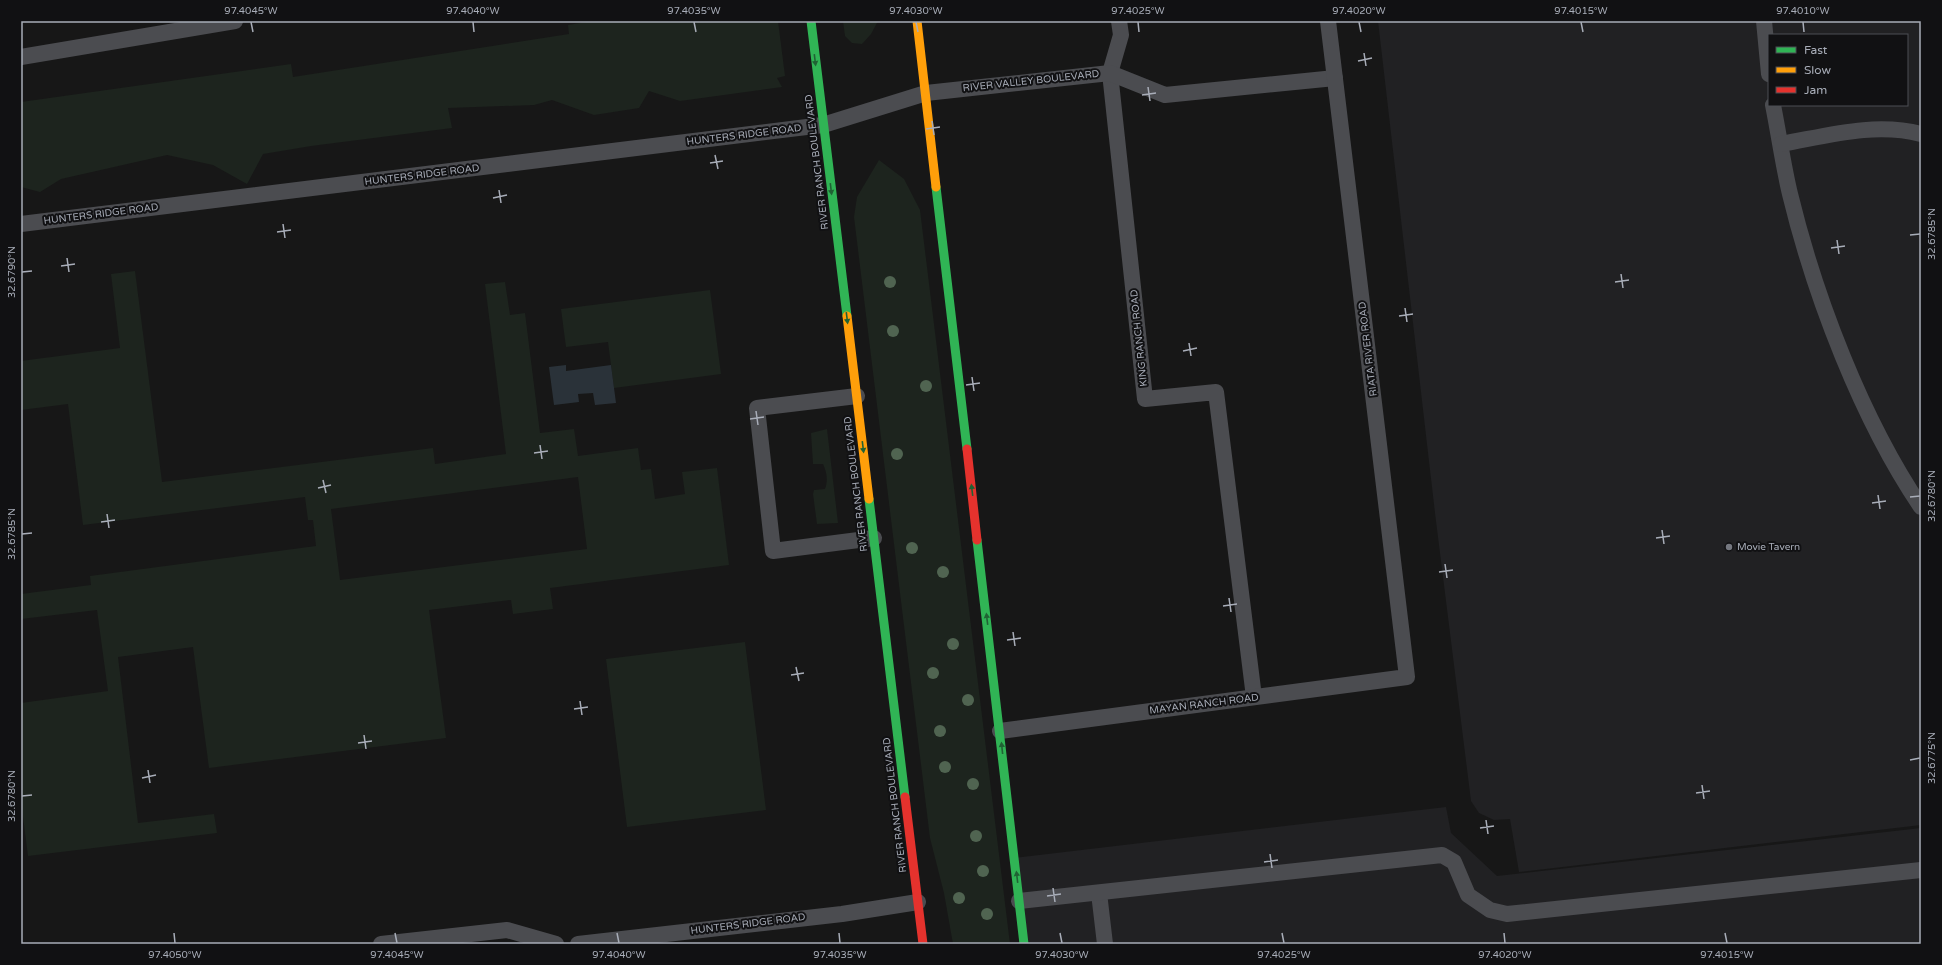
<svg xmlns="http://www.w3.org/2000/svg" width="1942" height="965" font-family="'Varela Round',sans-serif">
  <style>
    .built { fill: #212123; fill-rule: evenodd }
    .green { fill: #1d241e; fill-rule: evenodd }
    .water { fill: #2a3239 }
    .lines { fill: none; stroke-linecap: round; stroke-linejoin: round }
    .lane { stroke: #4b4c50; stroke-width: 16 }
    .fast { stroke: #30b455; stroke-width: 9 }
    .slow { stroke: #ff9f0a; stroke-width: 9 }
    .jam { stroke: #e5322d; stroke-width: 9 }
    .tree { fill: #506451 }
    .oneway { fill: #206234 }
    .ticks { fill: none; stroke: #a8adb8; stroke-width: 1.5 }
    .poi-dot { fill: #757880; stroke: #111113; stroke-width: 1.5 }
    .labels { text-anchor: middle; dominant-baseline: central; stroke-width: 4; stroke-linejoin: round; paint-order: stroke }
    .street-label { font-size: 10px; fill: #a8adb8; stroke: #111113 }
    .poi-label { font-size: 10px; fill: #a8adb8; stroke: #111113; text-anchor: start }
    .neatline { fill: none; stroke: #a8adb8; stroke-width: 1.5 }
    .ticks-label { font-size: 10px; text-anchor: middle; fill: #a8adb8 }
  </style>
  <rect width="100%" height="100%" fill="#171717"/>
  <g class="built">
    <path d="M 1378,21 L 1921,21 L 1921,825 L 1519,872 L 1510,819 L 1494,820 L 1479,813 L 1471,801 L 1435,513 ZM 1769,35 L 1907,35 L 1907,105 L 1769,105 Z"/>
    <path d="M 1446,807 L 1451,833 L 1497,876 L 1921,828 L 1921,944 L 1025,944 L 1014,858 Z"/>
  </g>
  <g class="green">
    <path d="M 592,21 L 778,21 L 785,76 L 777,78 L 782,87 L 680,101 L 649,91 L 639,108 L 594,115 L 552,100 L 534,105 L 448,108 L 452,128 L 311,146 L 263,154 L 247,184 L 213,165 L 167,155 L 61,179 L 40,192 L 21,187 L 21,102 L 291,64 L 293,77 L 569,34 L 568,25 Z"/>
    <path d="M 843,21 L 878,21 L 871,34 L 862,44 L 852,43 L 845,36 Z"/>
    <path d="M 879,160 L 904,179 L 920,210 L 1010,944 L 953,944 L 944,893 L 930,838 L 854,217 L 857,197 Z"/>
    <path d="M 135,271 L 162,482 L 433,448 L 435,464 L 506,454 L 485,284 L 505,282 L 510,315 L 525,313 L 540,433 L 574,429 L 578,456 L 638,448 L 641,470 L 651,469 L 655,499 L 685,494 L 682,472 L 717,468 L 729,565 L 550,588 L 553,609 L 513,614 L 511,600 L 429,610 L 446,738 L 209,768 L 193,647 L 118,657 L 138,823 L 214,814 L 217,833 L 28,856 L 21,801 L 21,703 L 108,691 L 97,610 L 21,619 L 21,594 L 91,585 L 90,576 L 316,546 L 313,520 L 308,520 L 305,497 L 83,525 L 68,404 L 21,410 L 21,361 L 120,348 L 111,274 ZM 578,477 L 587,549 L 340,580 L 331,509 Z"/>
    <path d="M 710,290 L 721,374 L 614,388 L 608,342 L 566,347 L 561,309 Z"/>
    <path d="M 827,429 L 838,523 L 817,524 L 813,494 L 814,490 L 825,489 C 828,481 827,472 823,464 L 813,464 L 811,433 Z"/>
    <path d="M 745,642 L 766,810 L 627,827 L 606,659 Z"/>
  </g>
  <path class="water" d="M 566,365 L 566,371 L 611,365 L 616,403 L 595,405 L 593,393 L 578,394 L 579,402 L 554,405 L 549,367 Z"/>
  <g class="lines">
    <g class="lane">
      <path d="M 1119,21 L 1121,35 L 1110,73 L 1145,399 L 1216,392 L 1254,697"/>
      <path d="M 1764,21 L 1769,74"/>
      <path d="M 21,57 L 235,21"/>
      <path d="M 1773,105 C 1779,135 1783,165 1790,194 C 1815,297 1862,420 1921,507"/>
      <path d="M 1781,144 C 1827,136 1874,122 1921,134"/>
      <path d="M 21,224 L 823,125 L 926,93 L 1110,73 L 1165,95 L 1335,78"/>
      <path d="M 857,396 L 757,408 L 773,551 L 874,538"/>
      <path d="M 1000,731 L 1407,677 L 1328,21"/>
      <path d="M 1099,893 L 1105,944"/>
      <path d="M 1019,901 L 1442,855 L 1454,862 L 1468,895 L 1490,910 L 1507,914 L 1921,870"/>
      <path d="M 381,944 L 507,930 L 556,944"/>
      <path d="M 578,944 L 842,914 L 918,902"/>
    </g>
    <g class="fast">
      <path d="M 811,21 L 847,316"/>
      <path d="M 936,187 L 967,449"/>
      <path d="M 869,499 L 905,797"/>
      <path d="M 977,540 L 1024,944"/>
    </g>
    <g class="slow">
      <path d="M 917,21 L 936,187"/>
      <path d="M 847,316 L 869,499"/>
    </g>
    <g class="jam">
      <path d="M 967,449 L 977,540"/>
      <path d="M 905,797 L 923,944"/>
    </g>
  </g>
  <g class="tree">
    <circle cx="890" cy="282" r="6"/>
    <circle cx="893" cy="331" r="6"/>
    <circle cx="926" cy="386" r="6"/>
    <circle cx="897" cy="454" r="6"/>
    <circle cx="912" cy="548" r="6"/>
    <circle cx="943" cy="572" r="6"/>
    <circle cx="953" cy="644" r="6"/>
    <circle cx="933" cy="673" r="6"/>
    <circle cx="968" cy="700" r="6"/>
    <circle cx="940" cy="731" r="6"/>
    <circle cx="945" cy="767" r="6"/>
    <circle cx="973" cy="784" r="6"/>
    <circle cx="976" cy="836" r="6"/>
    <circle cx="983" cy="871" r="6"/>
    <circle cx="959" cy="898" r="6"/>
    <circle cx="987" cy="914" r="6"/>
  </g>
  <defs><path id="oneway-solid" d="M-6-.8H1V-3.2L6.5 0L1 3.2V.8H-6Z"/></defs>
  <g class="oneway">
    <use href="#oneway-solid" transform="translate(815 60) rotate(83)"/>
    <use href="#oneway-solid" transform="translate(831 189) rotate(83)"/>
    <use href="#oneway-solid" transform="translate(847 318) rotate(83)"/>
    <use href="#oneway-solid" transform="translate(863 447) rotate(83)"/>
    <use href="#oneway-solid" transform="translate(972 490) rotate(-97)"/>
    <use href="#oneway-solid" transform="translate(987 619) rotate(-97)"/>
    <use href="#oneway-solid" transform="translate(1002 748) rotate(-96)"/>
    <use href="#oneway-solid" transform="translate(1017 877) rotate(-97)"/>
  </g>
  <path class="ticks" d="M 251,22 L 253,32M 473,22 L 474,32M 694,22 L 696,32M 916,22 L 918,32M 1138,22 L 1139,32M 1359,22 L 1361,32M 1581,22 L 1583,32M 1803,22 L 1804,32M 1364,53 L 1366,66M 1358,61 L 1372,58M 1148,87 L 1150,101M 1142,95 L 1156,93M 932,121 L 934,135M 926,129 L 940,127M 715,155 L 718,169M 710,163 L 723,161M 499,190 L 501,203M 493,198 L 507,195M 283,224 L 285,238M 277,232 L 291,230M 1910,235 L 1920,234M 1837,240 L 1839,254M 1831,248 L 1845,246M 67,258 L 69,272M 61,266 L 75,264M 22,272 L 32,271M 1621,274 L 1623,288M 1615,282 L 1629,280M 1405,308 L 1407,322M 1399,316 L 1413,314M 1189,343 L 1191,356M 1183,351 L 1197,348M 972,377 L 974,391M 966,385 L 980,383M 756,411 L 758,425M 750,419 L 764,417M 540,445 L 542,459M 534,453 L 548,451M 323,480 L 326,493M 318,488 L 331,485M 1878,495 L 1880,509M 1910,497 L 1920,496M 1872,503 L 1886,501M 107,514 L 109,528M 101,522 L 115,520M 1662,530 L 1664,544M 22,534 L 32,533M 1656,538 L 1670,536M 1445,564 L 1447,578M 1439,572 L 1453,570M 1229,598 L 1231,612M 1223,606 L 1237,604M 1013,632 L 1015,646M 1007,640 L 1021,638M 796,667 L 799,681M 791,675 L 804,673M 580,701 L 582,715M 574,709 L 588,707M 364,735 L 366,749M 358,743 L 372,741M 1910,760 L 1920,758M 148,770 L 150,783M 142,778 L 156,775M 1702,785 L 1704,799M 1696,793 L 1710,791M 22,796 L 32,795M 1486,820 L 1488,834M 1480,828 L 1494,826M 1270,854 L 1272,868M 1264,862 L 1278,860M 1053,888 L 1055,902M 1047,896 L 1061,894M 174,933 L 175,943M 395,933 L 397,943M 617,933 L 619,943M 839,933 L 840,943M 1060,933 L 1062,943M 1282,933 L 1284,943M 1504,933 L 1505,943M 1725,933 L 1727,943"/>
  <circle class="poi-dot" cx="1729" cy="547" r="4"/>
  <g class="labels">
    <g class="street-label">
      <text transform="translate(1031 81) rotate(-6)">RIVER VALLEY BOULEVARD</text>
      <text transform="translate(744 135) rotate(-7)">HUNTERS RIDGE ROAD</text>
      <text transform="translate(817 162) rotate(-97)">RIVER RANCH BOULEVARD</text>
      <text transform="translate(422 175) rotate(-7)">HUNTERS RIDGE ROAD</text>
      <text transform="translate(101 214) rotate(-7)">HUNTERS RIDGE ROAD</text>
      <text transform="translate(1139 338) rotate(-96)">KING RANCH ROAD</text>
      <text transform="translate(1368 349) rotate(-97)">RIATA RIVER ROAD</text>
      <text transform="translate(856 484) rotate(-97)">RIVER RANCH BOULEVARD</text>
      <text transform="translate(1204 704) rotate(-7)">MAYAN RANCH ROAD</text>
      <text transform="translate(895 805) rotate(-97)">RIVER RANCH BOULEVARD</text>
      <text transform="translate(748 924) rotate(-7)">HUNTERS RIDGE ROAD</text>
    </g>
    <g class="poi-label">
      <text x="1737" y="547">Movie Tavern</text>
    </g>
  </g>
  <rect width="1942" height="965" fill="none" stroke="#111113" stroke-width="44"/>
  <rect x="1768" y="34" width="140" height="72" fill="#111113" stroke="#4d4f55"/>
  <rect x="1776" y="47" width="20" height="6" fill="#30b455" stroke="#4d4f55"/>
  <text x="1804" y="54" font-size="12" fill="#a8adb8">Fast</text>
  <rect x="1776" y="67" width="20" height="6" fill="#ff9f0a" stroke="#4d4f55"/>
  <text x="1804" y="74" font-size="12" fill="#a8adb8">Slow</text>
  <rect x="1776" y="87" width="20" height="6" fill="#e5322d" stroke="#4d4f55"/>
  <text x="1804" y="94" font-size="12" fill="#a8adb8">Jam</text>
  <rect x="22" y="22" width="1898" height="921" class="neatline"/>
  <g class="ticks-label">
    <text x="251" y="14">97.4045°W</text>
    <text x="473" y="14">97.4040°W</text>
    <text x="694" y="14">97.4035°W</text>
    <text x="916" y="14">97.4030°W</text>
    <text x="1138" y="14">97.4025°W</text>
    <text x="1359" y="14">97.4020°W</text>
    <text x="1581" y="14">97.4015°W</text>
    <text x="1803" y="14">97.4010°W</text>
    <text transform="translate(1931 234) rotate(-90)" y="4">32.6785°N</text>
    <text transform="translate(11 272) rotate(-90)" y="4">32.6790°N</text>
    <text transform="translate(1931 496) rotate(-90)" y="4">32.6780°N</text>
    <text transform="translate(11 534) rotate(-90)" y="4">32.6785°N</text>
    <text transform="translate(1931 758) rotate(-90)" y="4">32.6775°N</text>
    <text transform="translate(11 796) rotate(-90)" y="4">32.6780°N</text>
    <text x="175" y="958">97.4050°W</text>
    <text x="397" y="958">97.4045°W</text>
    <text x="619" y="958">97.4040°W</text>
    <text x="840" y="958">97.4035°W</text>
    <text x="1062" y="958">97.4030°W</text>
    <text x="1284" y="958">97.4025°W</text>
    <text x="1505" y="958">97.4020°W</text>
    <text x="1727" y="958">97.4015°W</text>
  </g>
</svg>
